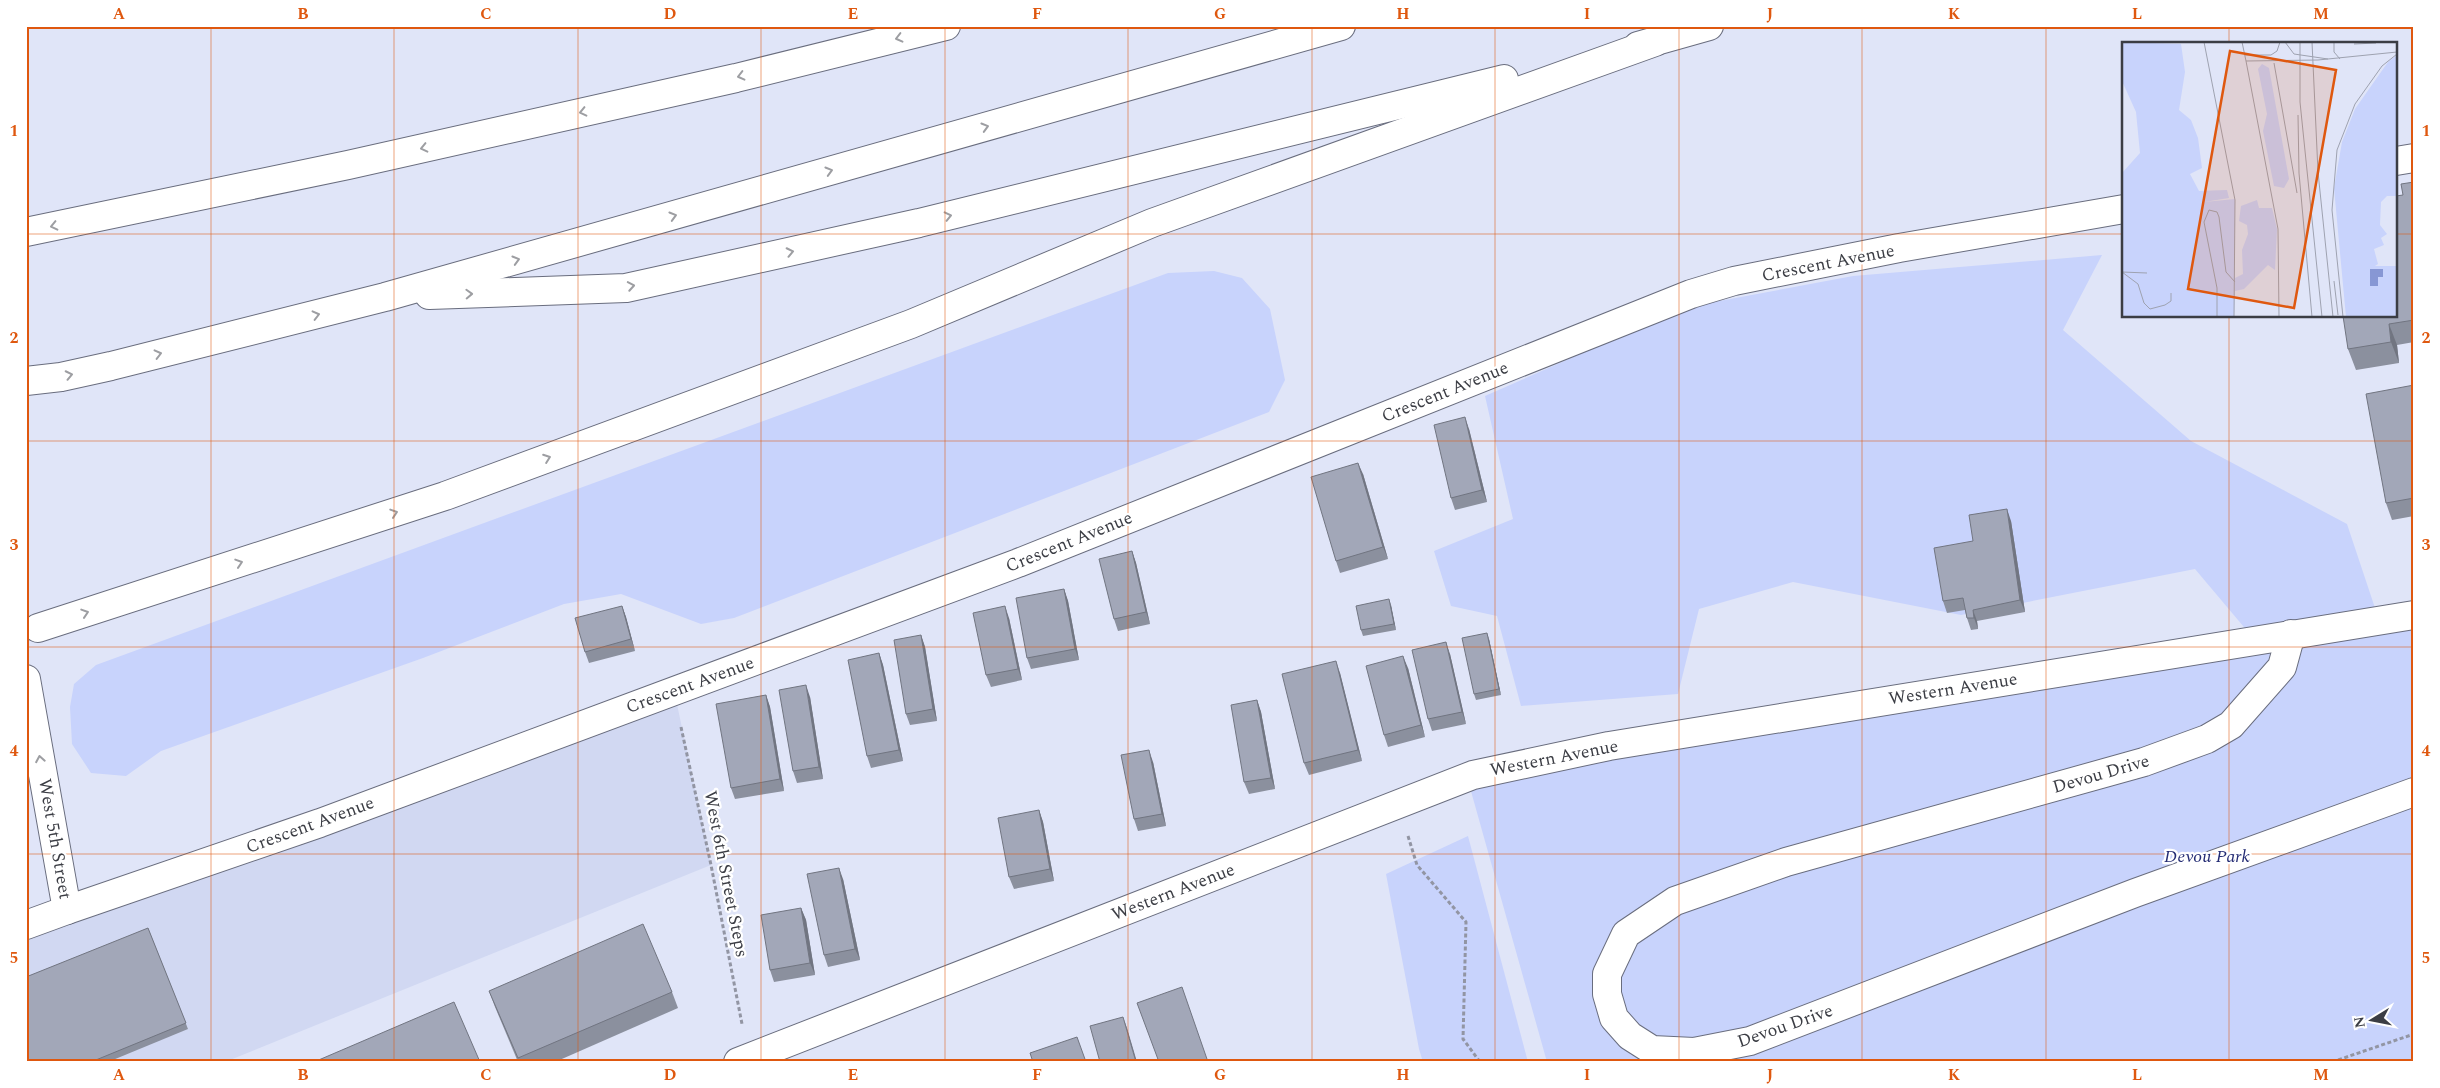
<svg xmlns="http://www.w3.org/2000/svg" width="2440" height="1088" font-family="Spectral,serif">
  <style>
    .built { fill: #d1d8f2 }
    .green { fill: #c8d3fc }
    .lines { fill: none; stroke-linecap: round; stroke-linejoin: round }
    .minor-casing { stroke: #696d7e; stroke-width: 30 }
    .major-casing { stroke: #696d7e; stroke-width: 30 }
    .highway-casing { stroke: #696d7e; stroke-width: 30 }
    .path { stroke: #9295a3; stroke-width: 3; stroke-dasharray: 4 2.5; stroke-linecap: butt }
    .minor { stroke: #fff; stroke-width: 28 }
    .major { stroke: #fff; stroke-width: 28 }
    .highway { stroke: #fff; stroke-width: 28 }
    .wall { fill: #8b909e }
    .shaded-wall { fill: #717581 }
    .building { fill: #a2a7b8; stroke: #717581 }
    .oneway { stroke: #9d9ea2 }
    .grid { fill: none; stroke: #df580f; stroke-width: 1; stroke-opacity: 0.55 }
    .labels { text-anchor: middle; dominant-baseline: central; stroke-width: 4.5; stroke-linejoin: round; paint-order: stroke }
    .street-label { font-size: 18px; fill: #3b3d44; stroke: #fff }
    .park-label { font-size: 18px; font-style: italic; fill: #242c74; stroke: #fff }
    .inset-road { fill: none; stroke: #9ea2b0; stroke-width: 1 }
    .view { fill: #df580f; fill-opacity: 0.15; stroke: #df580f; stroke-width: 2.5 }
    .inset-edge { fill: none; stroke: #3b3d44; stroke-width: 2.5 }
    .neatline { fill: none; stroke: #df580f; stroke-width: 2 }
    .grid-label { font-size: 16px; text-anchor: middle; font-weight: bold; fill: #df580f }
  </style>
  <rect width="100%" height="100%" fill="#e0e5f8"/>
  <path class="built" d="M 674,690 L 711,865 L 225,1062 L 26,1062 L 26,925 Z"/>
  <g class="green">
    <path d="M 2102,255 L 2063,330 L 2191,441 L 2347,524 L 2379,620 L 2414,615 L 2414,1062 L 1547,1062 L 1467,777 L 2254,639 L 2195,569 L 1961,615 L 1793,582 L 1699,609 L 1678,694 L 1521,706 L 1497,616 L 1451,606 L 1434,551 L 1513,519 L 1485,396 L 1687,307 L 1853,276 Z"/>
    <path d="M 1214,271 L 1242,278 L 1270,309 L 1285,380 L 1269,412 L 734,618 L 701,624 L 621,594 L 564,604 L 423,658 L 161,751 L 126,776 L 91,773 L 72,744 L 70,707 L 74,684 L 96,665 L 1168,273 Z"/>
    <path d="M 1468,836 L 1528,1062 L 1423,1062 L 1419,1049 L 1386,874 Z"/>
  </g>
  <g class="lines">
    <g class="minor-casing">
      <g id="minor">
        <path d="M 2396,161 L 2414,158"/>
        <path d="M 2291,634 L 2282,667 L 2231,725 L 2207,739 L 2144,762 L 1786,862 L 1675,901 L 1626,934 L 1607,974 L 1607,994 L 1614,1018 L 1630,1036 L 1652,1050 L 1694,1052 L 1750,1041 L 2135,893 L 2414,792"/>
        <path d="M 67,910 L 320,823 L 1018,563 L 1691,294 L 1734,281 L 1899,248 L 2124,209"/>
        <path d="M 738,1062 L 1473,775 L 1609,746 L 2414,615"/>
      </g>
    </g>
    <g class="major-casing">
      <path id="major" d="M 26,679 L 67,910 L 26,925"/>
    </g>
    <g class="highway-casing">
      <g id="highway">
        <path d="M 1638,46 L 1709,26"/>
        <path d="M 26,232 L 348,165 L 736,78 L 946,26"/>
        <path d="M 429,295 L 626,288 L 919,223 L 1504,79"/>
        <path d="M 26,381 L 61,377 L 111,366 L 385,297 L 1341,26"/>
        <path d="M 38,628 L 445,496 L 911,324 L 1152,223 L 1655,42"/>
      </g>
    </g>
    <g class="path">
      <path d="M 681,727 L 711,865 L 742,1024"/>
      <path d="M 1408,836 L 1417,865 L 1466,922 L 1463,1039 L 1480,1062"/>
      <path d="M 2332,1062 L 2414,1034"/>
    </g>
    <use href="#minor" class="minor"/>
    <use href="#major" class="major"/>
    <use href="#highway" class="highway"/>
  </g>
  <g class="wall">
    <path d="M 2414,182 L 2414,342 L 2397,345 L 2399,363 L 2356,370 L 2348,349 L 2403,195 Z"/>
    <path d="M 2414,385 L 2414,516 L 2392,520 L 2386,503 Z"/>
    <path d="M 1469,429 L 1487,502 L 1455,510 L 1451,498 Z"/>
    <path d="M 1363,474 L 1388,559 L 1340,573 L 1336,561 Z"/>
    <path d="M 2011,521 L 2025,612 L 1977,621 L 1978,629 L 1971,630 L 1967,618 L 1965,610 L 1947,613 L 1943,601 L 1973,541 Z"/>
    <path d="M 1132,551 L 1136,563 L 1150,624 L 1118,631 L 1114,619 Z"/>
    <path d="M 1064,589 L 1068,601 L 1079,660 L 1031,669 L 1027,658 Z"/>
    <path d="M 1391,605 L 1396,630 L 1363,636 L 1361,630 Z"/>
    <path d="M 622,606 L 626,617 L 635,651 L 589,663 L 585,652 Z"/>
    <path d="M 1009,618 L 1022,680 L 991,687 L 986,675 Z"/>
    <path d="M 921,635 L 925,647 L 937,721 L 910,725 L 906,714 Z"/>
    <path d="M 1489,639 L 1501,695 L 1476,700 L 1474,694 Z"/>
    <path d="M 879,653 L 883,665 L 903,761 L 871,768 L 867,756 Z"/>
    <path d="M 1450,654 L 1466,724 L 1432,731 L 1428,719 Z"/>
    <path d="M 1408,668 L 1425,737 L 1388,747 L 1384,735 Z"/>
    <path d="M 1340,673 L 1362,761 L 1309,775 L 1304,763 Z"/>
    <path d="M 766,695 L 770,707 L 784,791 L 735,799 L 731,788 Z"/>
    <path d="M 810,697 L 823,779 L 797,783 L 793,771 Z"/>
    <path d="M 1257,700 L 1261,712 L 1275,789 L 1249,794 L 1244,782 Z"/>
    <path d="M 1153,762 L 1166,826 L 1138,831 L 1134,819 Z"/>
    <path d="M 1039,810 L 1043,822 L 1054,881 L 1014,889 L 1009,877 Z"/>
    <path d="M 843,879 L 860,960 L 828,967 L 824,955 Z"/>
    <path d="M 801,908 L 806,920 L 815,975 L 774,982 L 770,970 Z"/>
    <path d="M 148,928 L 188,1029 L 108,1062 L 26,1062 Z"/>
    <path d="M 489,991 L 672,992 L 678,1008 L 555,1062 L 518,1062 L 495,1007 Z"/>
  </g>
  <g class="shaded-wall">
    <path d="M 2389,324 L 2397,345 L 2399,363 L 2391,342 Z"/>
    <path d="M 1465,417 L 1469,429 L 1487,502 L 1482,490 Z"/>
    <path d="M 1358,463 L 1363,474 L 1388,559 L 1383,547 Z"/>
    <path d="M 2007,509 L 2011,521 L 2025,612 L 2020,600 Z"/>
    <path d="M 1132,551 L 1136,563 L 1150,624 L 1146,612 Z"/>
    <path d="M 1064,589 L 1068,601 L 1079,660 L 1075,649 Z"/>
    <path d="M 1389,599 L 1391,605 L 1396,630 L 1394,624 Z"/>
    <path d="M 622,606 L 626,617 L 635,651 L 631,639 Z"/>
    <path d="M 1005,606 L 1009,618 L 1022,680 L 1018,669 Z"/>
    <path d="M 1973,610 L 1977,621 L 1978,629 L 1974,618 Z"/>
    <path d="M 1487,633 L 1489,639 L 1501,695 L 1499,689 Z"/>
    <path d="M 921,635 L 925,647 L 937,721 L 933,709 Z"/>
    <path d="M 1446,642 L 1450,654 L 1466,724 L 1462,712 Z"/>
    <path d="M 879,653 L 883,665 L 903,761 L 899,750 Z"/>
    <path d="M 1403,656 L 1408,668 L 1425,737 L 1421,725 Z"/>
    <path d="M 1336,661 L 1340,673 L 1362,761 L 1358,750 Z"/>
    <path d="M 806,685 L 810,697 L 823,779 L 819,767 Z"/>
    <path d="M 766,695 L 770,707 L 784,791 L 780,779 Z"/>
    <path d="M 1257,700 L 1261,712 L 1275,789 L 1271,778 Z"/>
    <path d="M 1149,750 L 1153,762 L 1166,826 L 1162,814 Z"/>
    <path d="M 1039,810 L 1043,822 L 1054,881 L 1050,869 Z"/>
    <path d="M 839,868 L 843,879 L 860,960 L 855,949 Z"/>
    <path d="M 801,908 L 806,920 L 815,975 L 810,963 Z"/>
    <path d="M 1123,1017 L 1127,1028 L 1137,1062 L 1136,1062 Z"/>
  </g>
  <g class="building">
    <path d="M 2414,182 L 2414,320 L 2389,324 L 2391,342 L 2348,349 L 2343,316 L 2396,316 L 2396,196 L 2403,195 L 2401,184 Z"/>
    <path d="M 2414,385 L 2414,498 L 2386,503 L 2366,394 Z"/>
    <path d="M 1465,417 L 1482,490 L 1451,498 L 1434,425 Z"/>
    <path d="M 1358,463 L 1383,547 L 1336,561 L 1311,477 Z"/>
    <path d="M 2007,509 L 2020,600 L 1973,610 L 1974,618 L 1967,618 L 1963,598 L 1943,601 L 1934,548 L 1973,541 L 1969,515 Z"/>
    <path d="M 1132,551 L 1146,612 L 1114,619 L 1099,559 Z"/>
    <path d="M 1064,589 L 1075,649 L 1027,658 L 1016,598 Z"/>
    <path d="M 1389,599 L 1394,624 L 1361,630 L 1356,606 Z"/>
    <path d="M 622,606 L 631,639 L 585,652 L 575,618 Z"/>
    <path d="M 1005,606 L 1018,669 L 986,675 L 973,613 Z"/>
    <path d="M 1487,633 L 1499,689 L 1474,694 L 1462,638 Z"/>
    <path d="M 921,635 L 933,709 L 906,714 L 894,640 Z"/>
    <path d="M 1446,642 L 1462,712 L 1428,719 L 1412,650 Z"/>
    <path d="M 879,653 L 899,750 L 867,756 L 848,660 Z"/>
    <path d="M 1403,656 L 1421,725 L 1384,735 L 1366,666 Z"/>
    <path d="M 1336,661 L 1358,750 L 1304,763 L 1282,674 Z"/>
    <path d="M 806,685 L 819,767 L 793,771 L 779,690 Z"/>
    <path d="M 766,695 L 780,779 L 731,788 L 716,704 Z"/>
    <path d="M 1257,700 L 1271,778 L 1244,782 L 1231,705 Z"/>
    <path d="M 1149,750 L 1162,814 L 1134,819 L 1121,755 Z"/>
    <path d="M 1039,810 L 1050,869 L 1009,877 L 998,818 Z"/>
    <path d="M 839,868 L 855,949 L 824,955 L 807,874 Z"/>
    <path d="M 801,908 L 810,963 L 770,970 L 761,915 Z"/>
    <path d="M 643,924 L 672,992 L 518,1058 L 489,991 Z"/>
    <path d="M 148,928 L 186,1023 L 91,1062 L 26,1062 L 26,977 Z"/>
    <path d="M 1182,987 L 1208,1062 L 1159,1062 L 1137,1003 Z"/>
    <path d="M 454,1002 L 480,1062 L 314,1062 Z"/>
    <path d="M 1123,1017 L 1136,1062 L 1100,1062 L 1090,1026 Z"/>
    <path d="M 1077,1037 L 1086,1062 L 1033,1062 L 1030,1053 Z"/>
  </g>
  <defs><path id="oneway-chevron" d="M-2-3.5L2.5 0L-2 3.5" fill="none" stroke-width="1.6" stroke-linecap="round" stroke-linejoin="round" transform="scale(1.25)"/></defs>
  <g class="oneway">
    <use href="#oneway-chevron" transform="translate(899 38) rotate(166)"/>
    <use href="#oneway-chevron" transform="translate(741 76) rotate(166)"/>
    <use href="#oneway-chevron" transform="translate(583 112) rotate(167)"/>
    <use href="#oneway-chevron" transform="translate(985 127) rotate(-16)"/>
    <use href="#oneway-chevron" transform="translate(424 148) rotate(167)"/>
    <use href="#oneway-chevron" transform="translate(829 171) rotate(-16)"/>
    <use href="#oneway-chevron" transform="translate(673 216) rotate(-16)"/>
    <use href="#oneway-chevron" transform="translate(948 216) rotate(-13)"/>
    <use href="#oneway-chevron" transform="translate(54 226) rotate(167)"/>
    <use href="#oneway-chevron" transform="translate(790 252) rotate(-12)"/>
    <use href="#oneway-chevron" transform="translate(516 260) rotate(-16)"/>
    <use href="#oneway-chevron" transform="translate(631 286) rotate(-10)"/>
    <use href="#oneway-chevron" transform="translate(469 294) rotate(-2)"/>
    <use href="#oneway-chevron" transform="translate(316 315) rotate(-14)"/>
    <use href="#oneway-chevron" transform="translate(158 354) rotate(-14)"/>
    <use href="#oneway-chevron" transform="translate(69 375) rotate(-12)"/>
    <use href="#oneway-chevron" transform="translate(547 458) rotate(-20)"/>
    <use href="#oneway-chevron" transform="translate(394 513) rotate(-18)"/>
    <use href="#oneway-chevron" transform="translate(239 563) rotate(-18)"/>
    <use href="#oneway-chevron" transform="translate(85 613) rotate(-18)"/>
    <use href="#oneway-chevron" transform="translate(40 759) rotate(-100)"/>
  </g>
  <path class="grid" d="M 211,26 L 211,1062M 394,26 L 394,1062M 578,26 L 578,1062M 761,26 L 761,1062M 945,26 L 945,1062M 1128,26 L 1128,1062M 1312,26 L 1312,1062M 1495,26 L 1495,1062M 1679,26 L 1679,1062M 1862,26 L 1862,1062M 2046,26 L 2046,1062M 2229,26 L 2229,44M 26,234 L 2124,234M 2396,234 L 2414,234M 2229,316 L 2229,1062M 26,441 L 2414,441M 26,647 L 2414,647M 26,854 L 2414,854"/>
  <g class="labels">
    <g class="street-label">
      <text transform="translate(1828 263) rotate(-11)">Crescent Avenue</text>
      <text transform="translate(1445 392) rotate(-22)">Crescent Avenue</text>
      <text transform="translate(1069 542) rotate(-22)">Crescent Avenue</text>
      <text transform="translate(690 685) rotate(-20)">Crescent Avenue</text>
      <text transform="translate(1953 689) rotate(-9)">Western Avenue</text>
      <text transform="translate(1554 758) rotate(-11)">Western Avenue</text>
      <text transform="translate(2101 774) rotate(-16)">Devou Drive</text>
      <text transform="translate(310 825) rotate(-20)">Crescent Avenue</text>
      <text transform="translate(55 839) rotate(80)">West 5th Street</text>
      <text transform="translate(726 874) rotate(79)">West 6th Street Steps</text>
      <text transform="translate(1173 892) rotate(-21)">Western Avenue</text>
      <text transform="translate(1785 1026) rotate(-19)">Devou Drive</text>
    </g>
    <g class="park-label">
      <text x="2207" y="856">Devou Park</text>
    </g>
  </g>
  <g transform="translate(2122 42)">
    <rect width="275" height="275" fill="#e0e5f8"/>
    <path d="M 0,0 L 59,2 L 63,30 L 57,68 L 69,78 L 76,96 L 80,126 L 68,132 L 77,149 L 105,148 L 107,156 L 82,160 L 113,157 L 113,236 L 121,232 L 120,208 L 126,192 L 125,183 L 117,179 L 119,164 L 135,158 L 137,166 L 150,166 L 155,187 L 153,228 L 146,223 L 122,247 L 113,249 L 112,275 L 0,275 L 0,131 L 18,111 L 14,70 L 0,39 ZM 275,13 L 275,154 L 265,154 L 259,160 L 258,183 L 265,192 L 259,196 L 262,203 L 252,207 L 256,222 L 253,224 L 275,224 L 275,275 L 224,275 L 212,146 L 220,100 L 233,67 L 266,20 ZM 140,22 L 147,26 L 167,137 L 162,146 L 152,144 L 141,89 L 145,72 L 136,27 Z" fill="#c8d3fc"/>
    <path d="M 248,227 L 261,227 L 261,235 L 256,235 L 256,244 L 248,244 Z" fill="#8797d4"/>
    <path class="inset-road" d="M 82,0 L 113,158 L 112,275M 120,0 L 124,19 L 196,18 L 275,10M 163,0 L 172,12 L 206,17M 178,0 L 178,60 L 200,275M 190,0 L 196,130 L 211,275M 212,0 L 212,10 L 218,17M 232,2 L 254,1M 123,13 L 149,13 L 155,9 L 158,0M 124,19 L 156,187 L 157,275M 152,21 L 175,151M 176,73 L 177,131 L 190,275M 0,230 L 16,242 L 22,261 L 28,267 L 43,263 L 49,259 L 49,251M 0,230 L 25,231M 212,239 L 216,273M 95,275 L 95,246 L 82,180 L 87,168 L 95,170 L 97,175 L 104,230 L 113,240M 221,275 L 210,168 L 215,108 L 233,62 L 260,24 L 275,12"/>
    <path class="view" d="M 108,9 L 214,28 L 172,266 L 66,247 Z"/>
    <rect width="275" height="275" class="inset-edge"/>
  </g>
  <rect width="2440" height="1088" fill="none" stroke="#ffffff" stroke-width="55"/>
  <g transform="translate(2372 1020) rotate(260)" stroke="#ffffff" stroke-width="4" paint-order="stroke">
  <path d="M0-4L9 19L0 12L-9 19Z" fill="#3b3d44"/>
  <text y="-8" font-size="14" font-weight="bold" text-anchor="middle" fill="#3b3d44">N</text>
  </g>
  <rect x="28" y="28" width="2384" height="1032" class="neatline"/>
  <g class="grid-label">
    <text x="119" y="19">A</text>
    <text x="303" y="19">B</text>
    <text x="486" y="19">C</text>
    <text x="670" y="19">D</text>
    <text x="853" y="19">E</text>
    <text x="1037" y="19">F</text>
    <text x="1220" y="19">G</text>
    <text x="1403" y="19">H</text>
    <text x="1587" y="19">I</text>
    <text x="1770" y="19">J</text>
    <text x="1954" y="19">K</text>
    <text x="2137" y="19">L</text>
    <text x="2321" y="19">M</text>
    <text x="14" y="136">1</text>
    <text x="2426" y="136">1</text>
    <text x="14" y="343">2</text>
    <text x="2426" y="343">2</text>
    <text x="14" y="550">3</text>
    <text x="2426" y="550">3</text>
    <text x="14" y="756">4</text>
    <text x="2426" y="756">4</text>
    <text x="14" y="963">5</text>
    <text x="2426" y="963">5</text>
    <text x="119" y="1080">A</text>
    <text x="303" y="1080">B</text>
    <text x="486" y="1080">C</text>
    <text x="670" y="1080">D</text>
    <text x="853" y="1080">E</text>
    <text x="1037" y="1080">F</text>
    <text x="1220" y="1080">G</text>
    <text x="1403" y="1080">H</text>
    <text x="1587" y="1080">I</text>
    <text x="1770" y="1080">J</text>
    <text x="1954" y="1080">K</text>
    <text x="2137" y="1080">L</text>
    <text x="2321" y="1080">M</text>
  </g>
</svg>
